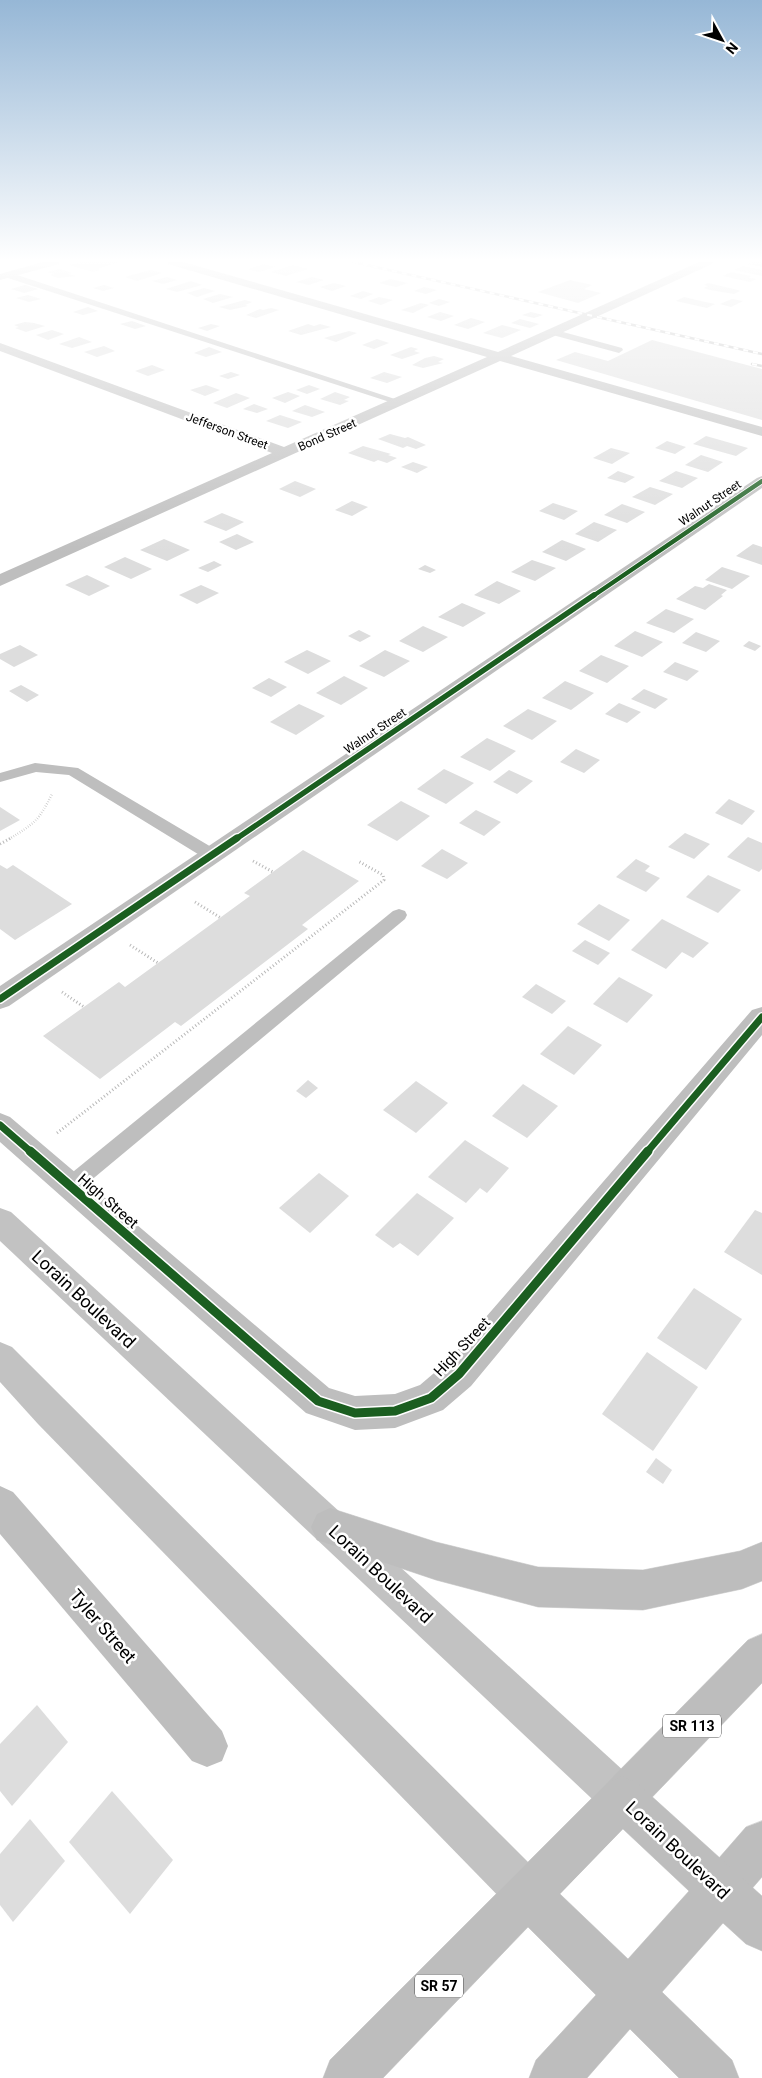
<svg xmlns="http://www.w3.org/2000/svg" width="762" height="2078" font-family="Roboto,sans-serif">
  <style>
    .building { fill: #ddd }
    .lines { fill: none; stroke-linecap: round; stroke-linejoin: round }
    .primary-casing { stroke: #dbdbdb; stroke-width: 1 }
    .trunk-casing { stroke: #dbdbdb; stroke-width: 1 }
    .path-far1 { stroke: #b8b8b8; stroke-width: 2.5; stroke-dasharray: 0.5 2; stroke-linecap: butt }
    .path { stroke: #b8b8b8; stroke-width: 3; stroke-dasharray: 1 2.5; stroke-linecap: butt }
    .service { fill: #bebebe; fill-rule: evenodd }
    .minor { fill: #bebebe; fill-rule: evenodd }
    .tertiary { fill: #bebebe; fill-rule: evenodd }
    .secondary { fill: #c2c2c2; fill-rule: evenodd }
    .primary { fill: #bdbdbd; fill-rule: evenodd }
    .trunk { fill: #bdbdbd; fill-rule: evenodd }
    .rail-casing { stroke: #bdbdbd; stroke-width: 2.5 }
    .rail { stroke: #fff; stroke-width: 2; stroke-dasharray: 5; stroke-linecap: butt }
    .cycleway-far3-casing { stroke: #fff; stroke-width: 6 }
    .cycleway-far2-casing { stroke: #fff; stroke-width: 8 }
    .cycleway-far1-casing { stroke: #fff; stroke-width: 10 }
    .cycleway-casing { stroke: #fff; stroke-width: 12 }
    .cycleway-far3 { stroke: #1b5e20; stroke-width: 4.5 }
    .cycleway-far2 { stroke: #1b5e20; stroke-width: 5.5 }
    .cycleway-far1 { stroke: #1b5e20; stroke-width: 7 }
    .cycleway { stroke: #1b5e20; stroke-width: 9 }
    .labels { text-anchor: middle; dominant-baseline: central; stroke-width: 5; stroke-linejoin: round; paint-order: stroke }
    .far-street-label { font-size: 12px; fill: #000; stroke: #fff }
    .shield { fill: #fff; stroke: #4c4c4c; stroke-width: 1 }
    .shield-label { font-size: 14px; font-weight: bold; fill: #000 }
    .street-label { font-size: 15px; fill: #000; stroke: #fff }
    .near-street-label { font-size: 18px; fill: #000; stroke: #fff }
  </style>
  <rect width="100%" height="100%" fill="#fff"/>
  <g class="building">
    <path d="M 82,262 L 119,262 L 97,269 L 100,270 L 93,272 L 69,265 Z"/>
    <path d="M 752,262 L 762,262 L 762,267 L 747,264 Z"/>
    <path d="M 264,264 L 275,267 L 259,272 L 248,269 Z"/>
    <path d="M 293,265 L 308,269 L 286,276 L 271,272 Z"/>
    <path d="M 743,266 L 762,270 L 762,276 L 734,270 Z"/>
    <path d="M 60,269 L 72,273 L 68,274 L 76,276 L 58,278 L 50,275 L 54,274 L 48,272 Z"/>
    <path d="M 150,270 L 162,273 L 137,281 L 125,277 Z"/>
    <path d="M 731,272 L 751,276 L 749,278 L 756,279 L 750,282 L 723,276 Z"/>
    <path d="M 167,277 L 177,280 L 163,284 L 152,281 Z"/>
    <path d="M 312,277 L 324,280 L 309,285 L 296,282 Z"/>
    <path d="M 390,279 L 408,283 L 396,287 L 379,283 Z"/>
    <path d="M 570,280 L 592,285 L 584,289 L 601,293 L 578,303 L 538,292 Z"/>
    <path d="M 191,281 L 202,285 L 177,292 L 166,289 Z"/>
    <path d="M 334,283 L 346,286 L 332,291 L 320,287 Z"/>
    <path d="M 708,283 L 738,290 L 740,291 L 734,294 L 710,290 L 704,288 L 708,286 L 704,285 Z"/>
    <path d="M 25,285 L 38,289 L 24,293 L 11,289 Z"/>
    <path d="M 104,285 L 114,288 L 103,291 L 93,288 Z"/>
    <path d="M 424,287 L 437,290 L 426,294 L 414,291 Z"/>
    <path d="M 204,288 L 215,291 L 197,297 L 187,293 Z"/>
    <path d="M 363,291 L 373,294 L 361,299 L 350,296 Z"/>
    <path d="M 220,294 L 233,297 L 213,303 L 203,299 Z"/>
    <path d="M 28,295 L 41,299 L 29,302 L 16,298 Z"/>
    <path d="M 379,297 L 393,300 L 381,305 L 368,301 Z"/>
    <path d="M 684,297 L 701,301 L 715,304 L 707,308 L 676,301 Z"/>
    <path d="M 439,299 L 450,302 L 439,306 L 429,303 Z"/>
    <path d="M 732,299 L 743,301 L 731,307 L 720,304 Z"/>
    <path d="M 245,300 L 252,302 L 245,305 L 248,306 L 230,310 L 219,307 Z"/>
    <path d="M 421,303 L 429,305 L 413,313 L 401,310 Z"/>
    <path d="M 88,307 L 98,311 L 83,315 L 73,312 Z"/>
    <path d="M 271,308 L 279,310 L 256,318 L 246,315 L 260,309 L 263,310 Z"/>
    <path d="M 440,312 L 454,316 L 441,321 L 427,317 Z"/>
    <path d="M 531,312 L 543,315 L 534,318 L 522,315 Z"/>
    <path d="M 471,318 L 485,322 L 468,329 L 454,325 Z"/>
    <path d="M 520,319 L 539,324 L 530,328 L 511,323 Z"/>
    <path d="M 132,321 L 146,326 L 135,329 L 120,324 Z"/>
    <path d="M 25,322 L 34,323 L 45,326 L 26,332 L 15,328 L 19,327 L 14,325 Z"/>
    <path d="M 211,324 L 220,326 L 207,331 L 198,328 Z"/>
    <path d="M 308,324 L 314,326 L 320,324 L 331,327 L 301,335 L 288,331 Z"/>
    <path d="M 502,325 L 521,330 L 502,338 L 483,333 Z"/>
    <path d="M 52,330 L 64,334 L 48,340 L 36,335 Z"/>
    <path d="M 349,331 L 357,333 L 336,342 L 324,338 Z"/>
    <path d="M 79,337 L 92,342 L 72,348 L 59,344 Z"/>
    <path d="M 377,339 L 389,343 L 374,349 L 362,345 Z"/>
    <path d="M 652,340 L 762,369 L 762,420 L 556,360 L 575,352 L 608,361 Z"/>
    <path d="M 104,346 L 115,351 L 97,357 L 84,352 Z"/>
    <path d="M 209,347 L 222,352 L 206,357 L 194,353 Z"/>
    <path d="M 411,347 L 418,349 L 414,351 L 420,353 L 402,359 L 390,355 Z"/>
    <path d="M 434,356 L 444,359 L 438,362 L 443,363 L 423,368 L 412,365 L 425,358 Z"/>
    <path d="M 152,365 L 165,370 L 148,376 L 135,371 Z"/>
    <path d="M 231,372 L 240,375 L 228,379 L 219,376 Z"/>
    <path d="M 384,372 L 402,377 L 387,383 L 370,378 Z"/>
    <path d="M 206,385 L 220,390 L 205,396 L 190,390 Z"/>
    <path d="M 309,385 L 320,389 L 307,394 L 296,390 Z"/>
    <path d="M 288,392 L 300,396 L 285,403 L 272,398 Z"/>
    <path d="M 335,392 L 350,397 L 344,400 L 349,401 L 340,405 L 320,399 Z"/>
    <path d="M 236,393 L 250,398 L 227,408 L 213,403 Z"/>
    <path d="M 254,404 L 268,409 L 257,413 L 243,409 Z"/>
    <path d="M 305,405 L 325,412 L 312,417 L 292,411 Z"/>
    <path d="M 280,415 L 302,422 L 288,428 L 266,421 Z"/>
    <path d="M 390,434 L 405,438 L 408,437 L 426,445 L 416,449 L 407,446 L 403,448 L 378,439 Z"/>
    <path d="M 706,436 L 748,448 L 736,456 L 693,444 Z"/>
    <path d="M 667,441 L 686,447 L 675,454 L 655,448 Z"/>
    <path d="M 363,446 L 391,454 L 388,455 L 397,458 L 387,463 L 378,460 L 374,462 L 348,453 Z"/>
    <path d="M 611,448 L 630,453 L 612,464 L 593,458 Z"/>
    <path d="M 701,455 L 723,462 L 708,472 L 685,465 Z"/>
    <path d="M 413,462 L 428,467 L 417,473 L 401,467 Z"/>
    <path d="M 618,471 L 635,477 L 625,483 L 607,478 Z"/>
    <path d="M 676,471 L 698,478 L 682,488 L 659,481 Z"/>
    <path d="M 295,481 L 316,489 L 300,497 L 279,489 Z"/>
    <path d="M 650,487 L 673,494 L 655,505 L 632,497 Z"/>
    <path d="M 352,501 L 368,507 L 352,516 L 335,510 Z"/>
    <path d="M 553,503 L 578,511 L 564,520 L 539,511 Z"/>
    <path d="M 622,504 L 645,512 L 627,523 L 604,515 Z"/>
    <path d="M 222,513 L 244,522 L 226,531 L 203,522 Z"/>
    <path d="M 594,522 L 617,530 L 598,542 L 575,534 Z"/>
    <path d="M 237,534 L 254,542 L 236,550 L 219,542 Z"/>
    <path d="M 164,539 L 190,550 L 167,561 L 140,550 Z"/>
    <path d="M 562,540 L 586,549 L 566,561 L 542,552 Z"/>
    <path d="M 753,544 L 762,547 L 762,565 L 736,556 Z"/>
    <path d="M 125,557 L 152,569 L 131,579 L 104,567 Z"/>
    <path d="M 532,560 L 556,568 L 535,581 L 511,572 Z"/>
    <path d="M 214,561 L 222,565 L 208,572 L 198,568 Z"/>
    <path d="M 425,565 L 436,570 L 430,573 L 418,569 Z"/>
    <path d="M 722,567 L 750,576 L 732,589 L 705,580 Z"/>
    <path d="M 87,575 L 110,586 L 89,596 L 65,585 Z"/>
    <path d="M 497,581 L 521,591 L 499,604 L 474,595 Z"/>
    <path d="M 709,584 L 727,590 L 721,595 L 723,596 L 705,610 L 676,599 L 695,586 L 703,588 Z"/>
    <path d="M 201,585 L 219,593 L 197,604 L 179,595 Z"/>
    <path d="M 462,603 L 486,613 L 463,627 L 438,617 Z"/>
    <path d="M 666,609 L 694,619 L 674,633 L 646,623 Z"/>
    <path d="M 423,626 L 448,637 L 423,652 L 399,641 Z"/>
    <path d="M 359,630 L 371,636 L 360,642 L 348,636 Z"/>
    <path d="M 635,631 L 663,642 L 642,657 L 614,646 Z"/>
    <path d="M 696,632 L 720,641 L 706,652 L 682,643 Z"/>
    <path d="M 749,641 L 761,646 L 755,651 L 743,646 Z"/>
    <path d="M 20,645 L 38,655 L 14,667 L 0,659 L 0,654 Z"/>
    <path d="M 307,650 L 331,661 L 308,674 L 284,662 Z"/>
    <path d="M 385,650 L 410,661 L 384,677 L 359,666 Z"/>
    <path d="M 601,655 L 629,666 L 607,683 L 579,671 Z"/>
    <path d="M 675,662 L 699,671 L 687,681 L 663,672 Z"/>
    <path d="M 344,676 L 368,688 L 341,705 L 316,693 Z"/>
    <path d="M 269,678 L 287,687 L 271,697 L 252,688 Z"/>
    <path d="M 565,681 L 594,693 L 571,710 L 542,698 Z"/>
    <path d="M 21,685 L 39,695 L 27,702 L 9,691 Z"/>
    <path d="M 644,689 L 668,699 L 655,709 L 631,699 Z"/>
    <path d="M 619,703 L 641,712 L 627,723 L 605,714 Z"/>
    <path d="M 299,704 L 325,716 L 296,735 L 270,722 Z"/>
    <path d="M 528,709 L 557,721 L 532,740 L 503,726 Z"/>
    <path d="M 487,738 L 516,751 L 490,771 L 460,757 Z"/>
    <path d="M 576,749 L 600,760 L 584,773 L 560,762 Z"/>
    <path d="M 444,769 L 474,783 L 446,804 L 417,789 Z"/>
    <path d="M 509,770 L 533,781 L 517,794 L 493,782 Z"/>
    <path d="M 729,799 L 755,811 L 742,825 L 715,813 Z"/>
    <path d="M 401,801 L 430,816 L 397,841 L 367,825 Z"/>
    <path d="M 0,807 L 20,820 L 0,831 Z"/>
    <path d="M 476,810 L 501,822 L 484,836 L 459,823 Z"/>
    <path d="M 685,833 L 710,844 L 694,859 L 668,847 Z"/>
    <path d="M 748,837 L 762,843 L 762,869 L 759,872 L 727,857 Z"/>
    <path d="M 442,849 L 468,863 L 447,879 L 421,866 Z"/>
    <path d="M 303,850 L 359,881 L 302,925 L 308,929 L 181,1026 L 175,1022 L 100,1079 L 43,1036 L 119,982 L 125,987 L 250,896 L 244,893 Z"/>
    <path d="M 636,859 L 650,866 L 645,871 L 660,878 L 646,892 L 616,877 Z"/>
    <path d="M 0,865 L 7,869 L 13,865 L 72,904 L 15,940 L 0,929 Z"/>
    <path d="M 708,875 L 741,890 L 718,913 L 686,897 Z"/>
    <path d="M 599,904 L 630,920 L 609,941 L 577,924 Z"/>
    <path d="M 662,919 L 709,943 L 693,958 L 682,952 L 666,969 L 631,950 Z"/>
    <path d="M 585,940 L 610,953 L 598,965 L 572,951 Z"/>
    <path d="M 619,977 L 653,995 L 627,1023 L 593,1004 Z"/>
    <path d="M 536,984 L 566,1001 L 552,1014 L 522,997 Z"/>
    <path d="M 568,1026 L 602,1045 L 574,1075 L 540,1054 Z"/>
    <path d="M 308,1080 L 318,1088 L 306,1098 L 296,1091 Z"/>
    <path d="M 416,1081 L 448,1103 L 416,1133 L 383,1110 Z"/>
    <path d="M 523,1084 L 558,1106 L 527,1138 L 492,1116 Z"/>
    <path d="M 465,1140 L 509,1168 L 487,1193 L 480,1188 L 466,1203 L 428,1177 Z"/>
    <path d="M 319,1173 L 349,1196 L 310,1233 L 279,1208 Z"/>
    <path d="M 417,1193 L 454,1218 L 418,1256 L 400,1243 L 393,1248 L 375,1235 Z"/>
    <path d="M 755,1210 L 762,1213 L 762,1275 L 724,1252 Z"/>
    <path d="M 694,1288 L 742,1319 L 706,1370 L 657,1338 Z"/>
    <path d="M 647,1352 L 698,1387 L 653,1451 L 602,1414 Z"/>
    <path d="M 656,1458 L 672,1470 L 663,1484 L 646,1472 Z"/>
    <path d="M 37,1705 L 68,1742 L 12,1806 L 0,1791 L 0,1744 Z"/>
    <path d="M 112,1791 L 173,1860 L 130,1914 L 69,1842 Z"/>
    <path d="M 30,1819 L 65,1861 L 13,1922 L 0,1905 L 0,1854 Z"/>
  </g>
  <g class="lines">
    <g class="primary-casing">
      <g id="primary">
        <path d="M 330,1508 L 436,1542 L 538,1567 L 643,1570 L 740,1551 L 762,1542 L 762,1581 L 742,1589 L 643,1610 L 538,1607 L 436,1580 L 317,1540 L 311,1527 L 317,1514 Z"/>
        <path d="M 762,1634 L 762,1683 L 637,1813 L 622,1820 L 607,1813 L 600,1798 L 607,1783 L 748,1640 Z"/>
        <path d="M 762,1821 L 762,1877 L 737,1906 L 721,1913 L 705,1906 L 698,1890 L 705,1874 L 746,1827 Z"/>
      </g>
    </g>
    <g class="trunk-casing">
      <path id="trunk" d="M 622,1776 L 637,1783 L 762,1896 L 762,1951 L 746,1944 L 723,1923 L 662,1992 L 732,2060 L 739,2078 L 679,2078 L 630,2029 L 587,2078 L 529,2078 L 536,2060 L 596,1995 L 528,1927 L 383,2078 L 323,2078 L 330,2060 L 607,1783 ZM 623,1829 L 689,1891 L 628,1959 L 560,1894 Z"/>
    </g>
    <path class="path-far1" d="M 9,839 C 35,823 38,822 52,794"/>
    <g class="path">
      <path d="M 0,844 L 11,838"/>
      <path d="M 253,861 L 273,872"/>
      <path d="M 195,902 L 221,918"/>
      <path d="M 130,945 L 158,963"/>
      <path d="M 62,992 L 84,1007"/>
      <path d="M 57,1133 L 384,880 L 383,875 L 358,861"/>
    </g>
    <g class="service">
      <path d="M 5,273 L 11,273 L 404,402 L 399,405 L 396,404 L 5,277 Z"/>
      <path d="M 552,329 L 622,348 L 623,350 L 619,353 L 549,334 L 548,332 Z"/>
      <path d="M 35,763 L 78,768 L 218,851 L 220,855 L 218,859 L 206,859 L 69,775 L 36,772 L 0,782 L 0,773 Z"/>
      <path d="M 399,909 L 405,911 L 407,915 L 405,919 L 77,1192 L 70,1195 L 63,1192 L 60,1186 L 63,1180 L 393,911 Z"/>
    </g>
    <g class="minor">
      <path d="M 167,262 L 183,262 L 498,352 L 699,262 L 713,262 L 712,264 L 511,356 L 762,427 L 762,436 L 500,361 L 0,586 L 0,574 L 272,453 L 0,351 L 0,343 L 284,447 L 487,357 L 168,264 Z"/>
      <path d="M 762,476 L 762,488 L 9,1006 L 0,1009 L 0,986 L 757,478 Z"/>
      <path d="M 762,1007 L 762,1035 L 471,1386 L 443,1410 L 395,1428 L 355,1430 L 306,1413 L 0,1142 L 0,1113 L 10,1117 L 329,1388 L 355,1396 L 395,1394 L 420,1385 L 447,1362 L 752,1010 Z"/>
      <path d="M 0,1486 L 13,1492 L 222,1731 L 228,1746 L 222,1761 L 207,1767 L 192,1761 L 0,1534 Z"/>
    </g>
    <path class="tertiary" d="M 43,262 L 60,262 L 59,264 L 0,280 L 0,274 Z"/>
    <g class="secondary">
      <path d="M 0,1208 L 11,1212 L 637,1783 L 644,1798 L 637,1813 L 622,1820 L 607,1813 L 0,1241 Z"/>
      <path d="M 0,1342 L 12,1347 L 545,1879 L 552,1895 L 545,1911 L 529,1918 L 513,1911 L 38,1424 L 0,1382 Z"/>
    </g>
    <use href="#primary" class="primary"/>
    <use href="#trunk" class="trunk"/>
    <g class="rail-casing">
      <g id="rail">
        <path d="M 353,262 L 762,354"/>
        <path d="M 752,364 L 762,366"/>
      </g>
    </g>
    <use href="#rail" class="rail"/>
    <g class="cycleway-far3-casing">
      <path id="cycleway-far3" d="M 593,596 L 762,481"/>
    </g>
    <g class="cycleway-far2-casing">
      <path id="cycleway-far2" d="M 236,839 L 594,595"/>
    </g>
    <g class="cycleway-far1-casing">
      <g id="cycleway-far1">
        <path d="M 0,999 L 237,838"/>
        <path d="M 0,1125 L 31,1152"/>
        <path d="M 647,1152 L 762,1017"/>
      </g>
    </g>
    <g class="cycleway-casing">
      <path id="cycleway" d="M 30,1151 L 318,1401 L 355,1413 L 395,1411 L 431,1398 L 459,1374 L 648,1151"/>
    </g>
    <use href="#cycleway-far3" class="cycleway-far3"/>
    <use href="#cycleway-far2" class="cycleway-far2"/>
    <use href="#cycleway-far1" class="cycleway-far1"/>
    <use href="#cycleway" class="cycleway"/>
  </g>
  <linearGradient id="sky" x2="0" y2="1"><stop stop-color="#96b7d6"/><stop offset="0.47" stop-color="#fff"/><stop offset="1" stop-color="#fff" stop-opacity="0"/></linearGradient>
  <rect width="762" height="553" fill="url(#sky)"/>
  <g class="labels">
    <g class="far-street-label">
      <text transform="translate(227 431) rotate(20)">Jefferson Street</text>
      <text transform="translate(327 435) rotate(-24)">Bond Street</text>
      <text transform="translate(710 503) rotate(-34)">Walnut Street</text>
      <text transform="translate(375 731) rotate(-34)">Walnut Street</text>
    </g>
    <g class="shield">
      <rect x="663" y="1714.5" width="58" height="23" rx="4"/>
      <rect x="415" y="1974.5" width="48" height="23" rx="4"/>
    </g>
    <g class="shield-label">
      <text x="692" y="1726">SR 113</text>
      <text x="439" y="1986">SR 57</text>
    </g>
    <g class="street-label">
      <text transform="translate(108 1201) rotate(41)">High Street</text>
      <text transform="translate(462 1347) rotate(-47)">High Street</text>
    </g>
    <g class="near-street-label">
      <text transform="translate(84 1299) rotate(43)">Lorain Boulevard</text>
      <text transform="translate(381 1574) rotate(43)">Lorain Boulevard</text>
      <text transform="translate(103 1626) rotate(49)">Tyler Street</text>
      <text transform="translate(678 1850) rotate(43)">Lorain Boulevard</text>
    </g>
  </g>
  <g transform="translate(722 40) rotate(130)" stroke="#ffffff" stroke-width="4" paint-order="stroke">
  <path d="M0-4L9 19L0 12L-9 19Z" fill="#000000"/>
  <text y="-8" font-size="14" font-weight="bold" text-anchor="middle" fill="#000000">N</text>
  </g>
</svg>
